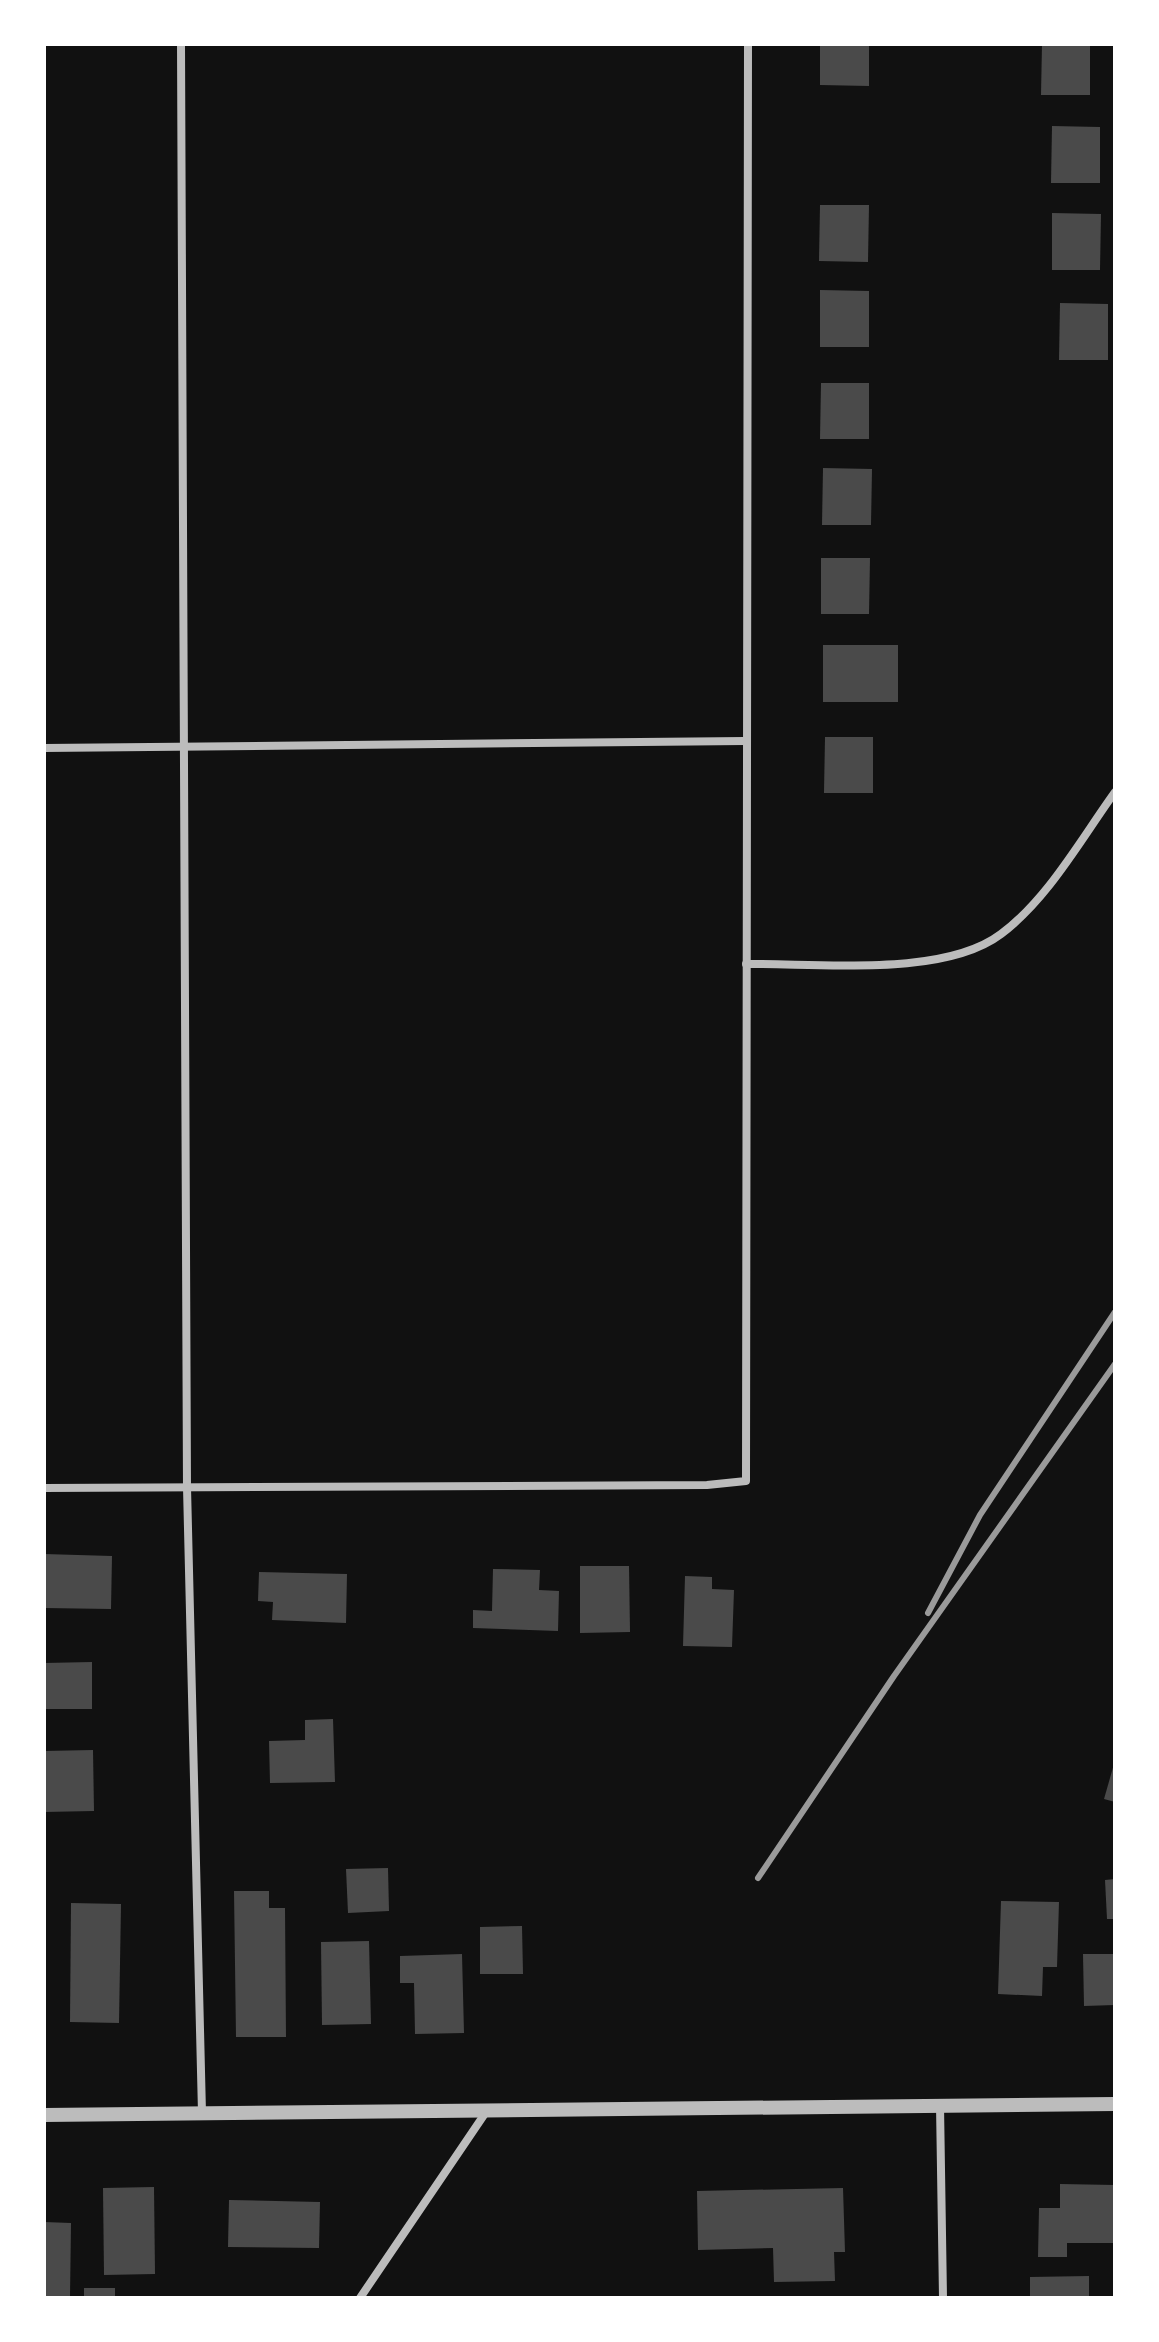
<svg xmlns="http://www.w3.org/2000/svg" width="1159" height="2342" font-family="'Space Grotesk',sans-serif">
  <style>
    .building { fill: #4a4a4a }
    .lines { fill: none; stroke-linecap: round; stroke-linejoin: round }
    .minor { stroke: #bcbcbc; stroke-width: 8 }
    .tertiary { stroke: #bcbcbc; stroke-width: 14 }
    .rail { stroke: #9a9a9a; stroke-width: 6 }
  </style>
  <rect width="100%" height="100%" fill="#111"/>
  <g class="building">
    <path d="M 820,44 L 869,44 L 869,86 L 820,85 Z"/>
    <path d="M 1042,44 L 1090,44 L 1090,95 L 1041,95 Z"/>
    <path d="M 1052,126 L 1100,127 L 1100,183 L 1051,183 Z"/>
    <path d="M 820,205 L 869,205 L 868,262 L 819,261 Z"/>
    <path d="M 1052,213 L 1101,214 L 1100,270 L 1052,270 Z"/>
    <path d="M 820,290 L 869,291 L 869,347 L 820,347 Z"/>
    <path d="M 1060,303 L 1108,304 L 1108,360 L 1059,360 Z"/>
    <path d="M 821,383 L 869,383 L 869,439 L 820,439 Z"/>
    <path d="M 823,468 L 872,469 L 871,525 L 822,525 Z"/>
    <path d="M 821,558 L 870,558 L 869,614 L 821,614 Z"/>
    <rect x="823" y="645" width="75" height="57"/>
    <path d="M 825,737 L 873,737 L 873,793 L 824,793 Z"/>
    <path d="M 44,1554 L 112,1556 L 111,1609 L 44,1608 Z"/>
    <path d="M 580,1566 L 629,1566 L 630,1632 L 580,1633 Z"/>
    <path d="M 493,1569 L 540,1570 L 539,1590 L 559,1591 L 558,1631 L 473,1628 L 473,1610 L 492,1611 Z"/>
    <path d="M 259,1572 L 347,1574 L 346,1623 L 272,1620 L 273,1602 L 258,1601 Z"/>
    <path d="M 685,1576 L 712,1577 L 712,1589 L 734,1590 L 732,1647 L 683,1646 Z"/>
    <path d="M 92,1662 L 92,1709 L 44,1709 L 44,1663 Z"/>
    <path d="M 333,1719 L 335,1782 L 270,1783 L 269,1741 L 305,1740 L 305,1720 Z"/>
    <path d="M 93,1750 L 94,1811 L 44,1812 L 44,1751 Z"/>
    <path d="M 1114,1764 L 1115,1764 L 1115,1802 L 1104,1799 Z"/>
    <path d="M 388,1868 L 389,1911 L 348,1913 L 346,1869 Z"/>
    <path d="M 1115,1879 L 1115,1919 L 1107,1919 L 1105,1880 Z"/>
    <path d="M 234,1891 L 269,1891 L 269,1908 L 285,1908 L 286,2037 L 236,2037 Z"/>
    <path d="M 1001,1901 L 1059,1902 L 1057,1967 L 1043,1967 L 1042,1996 L 998,1994 Z"/>
    <path d="M 71,1903 L 121,1904 L 119,2023 L 70,2022 Z"/>
    <path d="M 522,1926 L 523,1974 L 480,1974 L 480,1927 Z"/>
    <path d="M 369,1941 L 371,2024 L 322,2025 L 321,1942 Z"/>
    <path d="M 462,1954 L 464,2033 L 415,2034 L 414,1983 L 400,1983 L 400,1956 Z"/>
    <path d="M 1083,1954 L 1115,1954 L 1115,2005 L 1084,2006 Z"/>
    <path d="M 1060,2184 L 1115,2185 L 1115,2243 L 1067,2243 L 1067,2257 L 1038,2257 L 1039,2208 L 1060,2208 Z"/>
    <path d="M 154,2187 L 155,2274 L 104,2275 L 103,2188 Z"/>
    <path d="M 843,2188 L 845,2252 L 834,2252 L 835,2281 L 774,2282 L 773,2248 L 698,2250 L 697,2191 Z"/>
    <path d="M 229,2200 L 320,2202 L 319,2248 L 228,2247 Z"/>
    <path d="M 44,2222 L 71,2223 L 70,2298 L 44,2298 Z"/>
    <path d="M 1089,2276 L 1089,2298 L 1030,2298 L 1030,2277 Z"/>
    <rect x="84" y="2288" width="31" height="10"/>
  </g>
  <g class="lines">
    <g class="minor">
      <path d="M 181,44 L 187,1487 L 202,2113"/>
      <path d="M 44,748 L 745,741"/>
      <path d="M 746,964 C 817,963 943,978 1001,934 C 1048,899 1081,839 1115,792"/>
      <path d="M 44,1488 L 707,1485 L 746,1481 L 748,44"/>
      <path d="M 940,2105 L 943,2298"/>
      <path d="M 360,2298 L 486,2112"/>
    </g>
    <path class="tertiary" d="M 44,2115 L 1115,2104"/>
    <g class="rail">
      <path d="M 928,1613 L 980,1515 L 1115,1312"/>
      <path d="M 758,1878 L 894,1676 L 1115,1364"/>
    </g>
  </g>
  <rect width="1159" height="2342" fill="none" stroke="#ffffff" stroke-width="92"/>
</svg>
